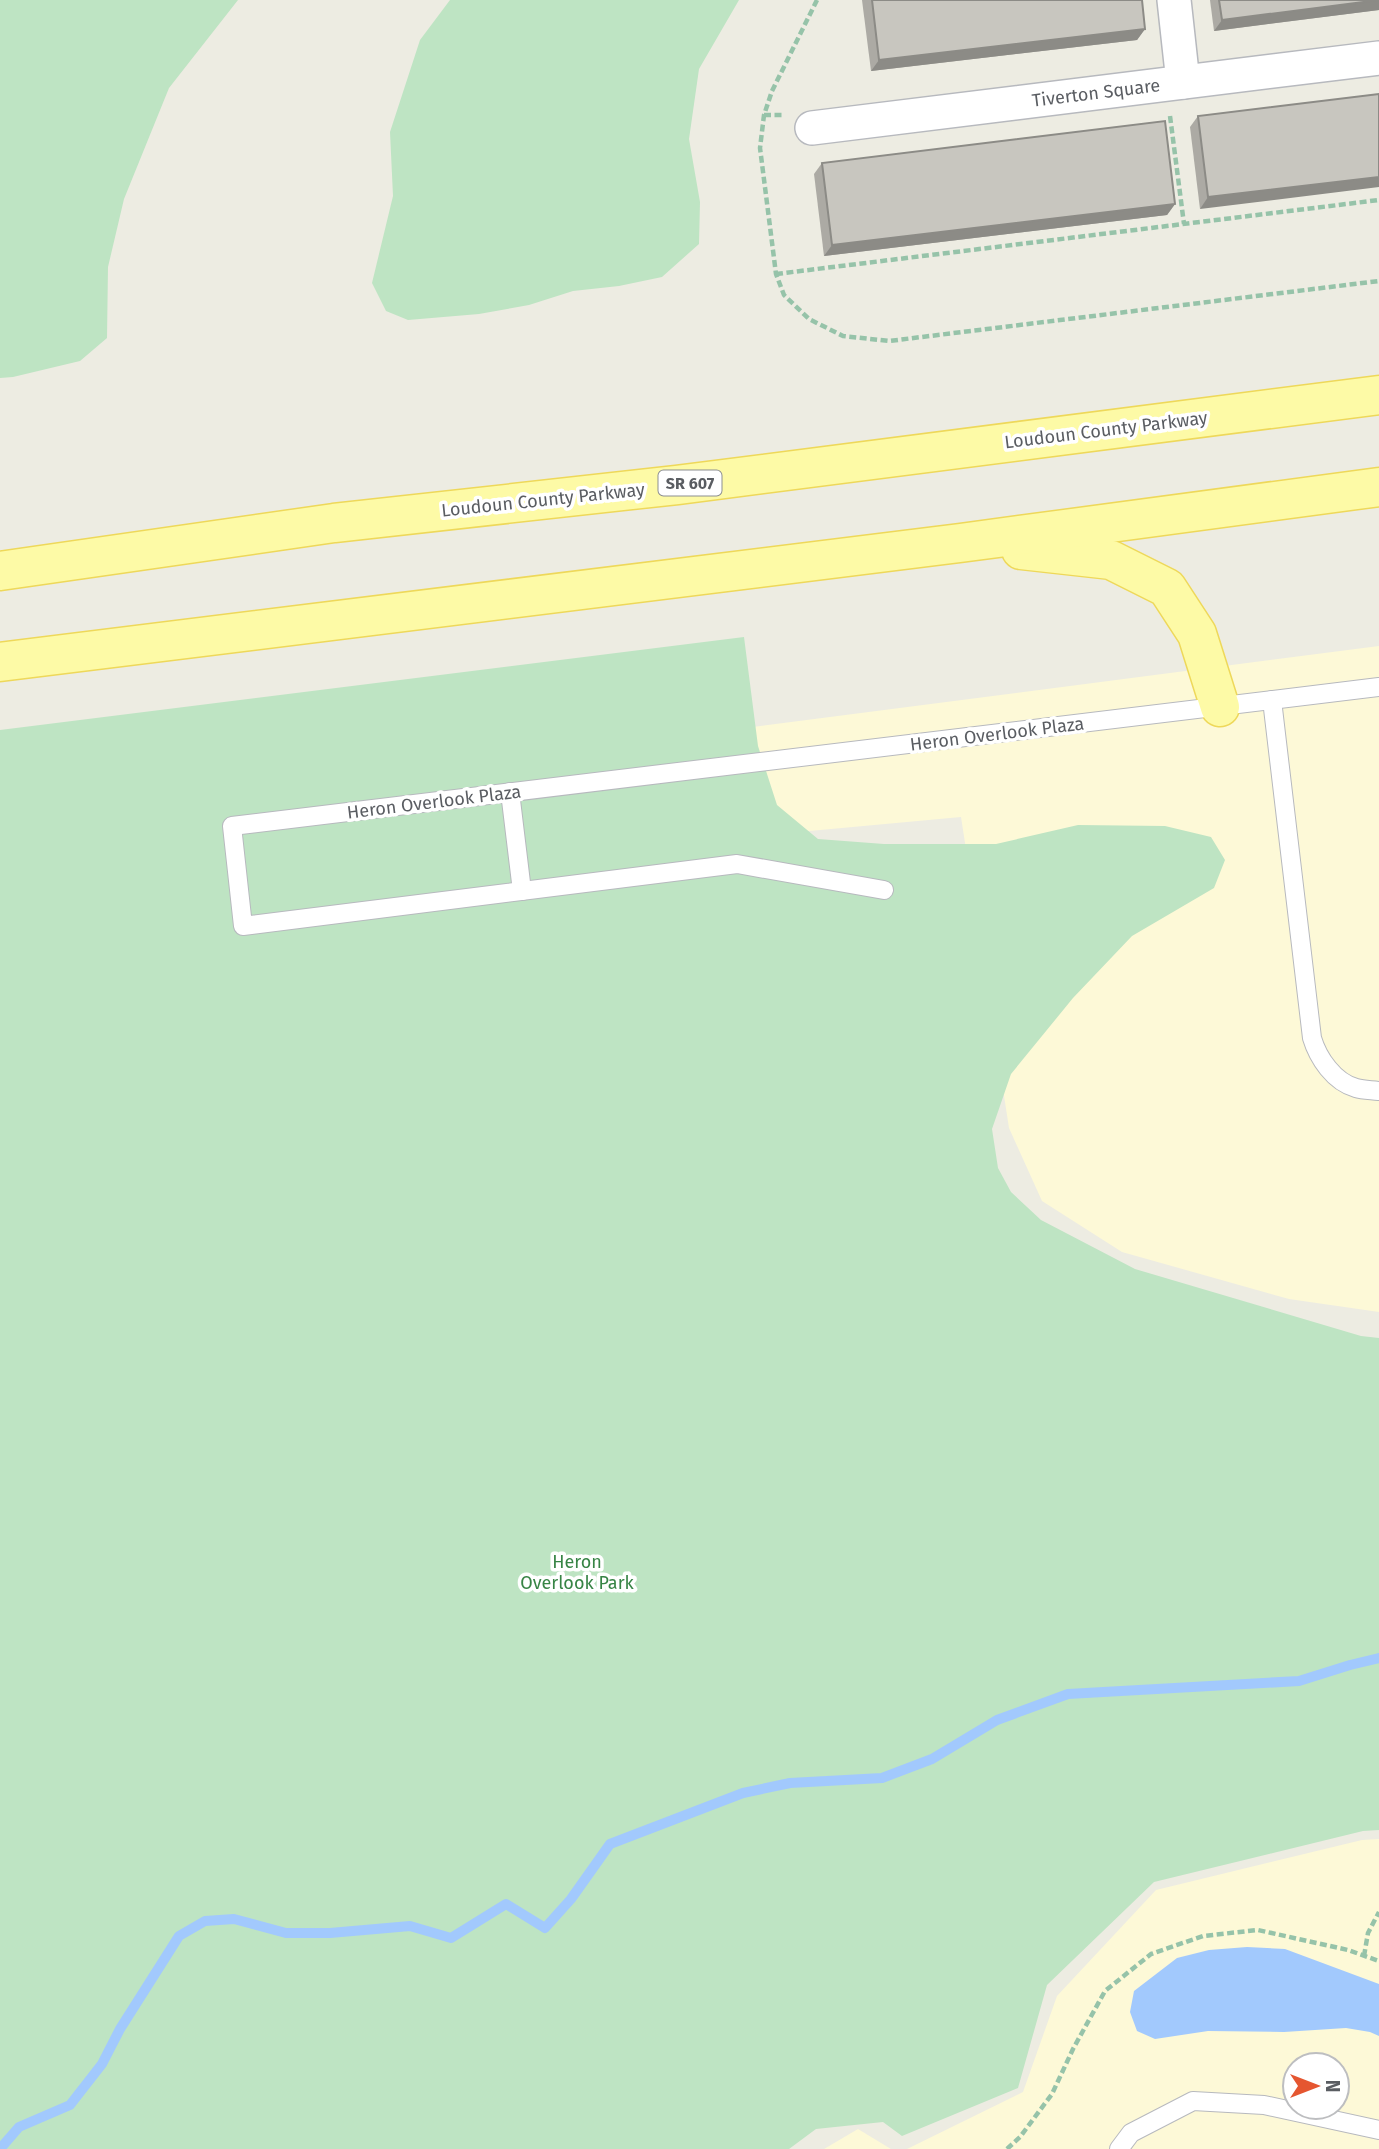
<svg xmlns="http://www.w3.org/2000/svg" width="1379" height="2149" font-family="'Fira Sans',sans-serif">
  <style>
    .commercial { fill: #fdf9d7; fill-rule: evenodd }
    .green { fill: #bee4c3 }
    .water { fill: #a2c9fd }
    .lines { fill: none; stroke-linecap: round; stroke-linejoin: round }
    .stream { stroke: #a2c9fd; stroke-width: 10 }
    .service-casing { stroke: #b7b9be; stroke-width: 20 }
    .minor-casing { stroke: #b7b9be; stroke-width: 36 }
    .primary-casing { stroke: #eed85a; stroke-width: 41 }
    .path { stroke: #96c3a9; stroke-width: 4.5; stroke-dasharray: 7 3.5; stroke-linecap: butt }
    .service { stroke: #fff; stroke-width: 18 }
    .minor { stroke: #fff; stroke-width: 33 }
    .primary { stroke: #fdfaa6; stroke-width: 38 }
    .wall { fill: #acaaa4 }
    .shaded-wall { fill: #8c8b86 }
    .building { fill: #c8c6bf; stroke: #8c8b86; stroke-width: 2 }
    .labels { text-anchor: middle; dominant-baseline: central; stroke-width: 7; stroke-linejoin: round; paint-order: stroke }
    .shield { fill: #fff; stroke: #8c8e91; stroke-width: 2 }
    .shield-label { font-size: 16px; font-weight: bold; fill: #5a5d62 }
    .street-label { font-size: 18px; fill: #5a5d62; stroke: #fff }
    .park-label { font-size: 18px; fill: #378445; stroke: #fff }
  </style>
  <rect width="100%" height="100%" fill="#edece2"/>
  <g class="commercial">
    <path d="M 1379,646 L 1379,1312 L 1289,1299 L 1122,1252 L 1042,1201 L 1009,1128 L 961,817 L 766,835 L 753,727 Z"/>
    <path d="M 1379,1839 L 1379,2149 L 907,2149 L 1023,2092 L 1057,1996 L 1156,1890 L 1362,1840 ZM 1295,2065 L 1337,2065 L 1337,2107 L 1295,2107 Z"/>
    <path d="M 858,2129 L 891,2149 L 824,2149 Z"/>
  </g>
  <g class="green">
    <path d="M 0,0 L 238,0 L 169,88 L 124,199 L 108,267 L 107,338 L 80,361 L 13,377 L 0,378 Z"/>
    <path d="M 450,0 L 739,0 L 699,69 L 689,139 L 700,202 L 699,244 L 662,277 L 619,286 L 573,291 L 529,305 L 479,314 L 408,320 L 386,311 L 372,283 L 393,196 L 390,132 L 420,40 Z"/>
    <path d="M 744,637 L 758,746 L 777,805 L 818,839 L 884,844 L 996,844 L 1078,825 L 1165,826 L 1211,837 L 1225,860 L 1214,888 L 1132,936 L 1073,998 L 1011,1074 L 992,1129 L 998,1168 L 1011,1192 L 1041,1220 L 1135,1269 L 1361,1336 L 1379,1338 L 1379,1830 L 1363,1831 L 1154,1882 L 1047,1985 L 1018,2088 L 902,2136 L 883,2122 L 816,2129 L 789,2149 L 0,2149 L 0,730 Z"/>
  </g>
  <path class="water" d="M 1247,1947 L 1285,1949 L 1379,1984 L 1379,2036 L 1370,2032 L 1346,2028 L 1284,2032 L 1208,2031 L 1155,2039 L 1137,2031 L 1130,2012 L 1134,1991 L 1177,1958 L 1209,1950 Z"/>
  <g class="lines">
    <path class="stream" d="M 0,2149 L 19,2127 L 70,2105 L 102,2064 L 120,2029 L 179,1936 L 205,1921 L 234,1919 L 286,1933 L 330,1933 L 410,1926 L 451,1938 L 506,1904 L 545,1928 L 571,1899 L 610,1844 L 743,1793 L 790,1783 L 882,1778 L 932,1759 L 997,1720 L 1068,1694 L 1299,1681 L 1350,1665 L 1379,1658"/>
    <g class="service-casing">
      <g id="service">
        <path d="M 1272,700 L 1312,1038 C 1318,1058 1334,1082 1356,1088 C 1363,1090 1372,1090 1379,1091"/>
        <path d="M 510,792 L 522,891"/>
        <path d="M 884,890 L 737,864 L 243,926 L 232,826 L 1379,687"/>
        <path d="M 1119,2149 L 1131,2133 L 1193,2101 L 1264,2105 L 1379,2130"/>
      </g>
    </g>
    <g class="minor-casing">
      <g id="minor">
        <path d="M 1174,0 L 1183,82"/>
        <path d="M 812,128 L 1379,58"/>
      </g>
    </g>
    <g class="primary-casing">
      <g id="primary">
        <path d="M 1021,550 L 1111,560 L 1167,588 L 1197,634 L 1220,707"/>
        <path d="M 0,571 L 334,523 L 677,485 L 1379,395"/>
        <path d="M 0,662 L 960,543 L 1379,487"/>
      </g>
    </g>
    <g class="path">
      <path d="M 817,0 L 772,91 L 764,115 L 760,148 L 776,274 L 784,295 L 809,319 L 843,336 L 889,341 L 1379,281"/>
      <path d="M 764,115 L 784,115"/>
      <path d="M 1170,116 L 1184,224"/>
      <path d="M 776,274 L 1379,200"/>
      <path d="M 1364,1956 L 1368,1933 L 1379,1912"/>
      <path d="M 1007,2149 L 1020,2137 L 1052,2094 L 1073,2049 L 1105,1991 L 1151,1954 L 1203,1936 L 1258,1930 L 1348,1950 L 1379,1961"/>
    </g>
    <use href="#service" class="service"/>
    <use href="#minor" class="minor"/>
    <use href="#primary" class="primary"/>
  </g>
  <g class="wall">
    <path d="M 862,0 L 1142,0 L 1145,29 L 1137,40 L 871,71 Z"/>
    <path d="M 1210,0 L 1379,0 L 1379,10 L 1214,31 Z"/>
    <path d="M 1379,94 L 1200,209 L 1190,127 L 1198,116 Z"/>
    <path d="M 822,163 L 1175,204 L 1167,215 L 824,256 L 814,174 Z"/>
  </g>
  <g class="shaded-wall">
    <path d="M 1379,0 L 1379,10 L 1214,31 L 1222,20 Z"/>
    <path d="M 1145,29 L 1137,40 L 871,71 L 879,60 Z"/>
    <path d="M 1379,177 L 1379,187 L 1200,209 L 1208,197 Z"/>
    <path d="M 1175,204 L 1167,215 L 824,256 L 832,245 Z"/>
  </g>
  <g class="building">
    <path d="M 872,0 L 1142,0 L 1145,29 L 879,60 Z"/>
    <path d="M 1219,0 L 1379,0 L 1222,20 Z"/>
    <path d="M 1379,94 L 1379,177 L 1208,197 L 1198,116 Z"/>
    <path d="M 1165,121 L 1175,204 L 832,245 L 822,163 Z"/>
  </g>
  <g class="labels">
    <rect class="shield" x="658.5" y="470.5" width="63" height="25" rx="5"/>
    <g class="shield-label">
      <text x="690" y="483">SR 607</text>
    </g>
    <g class="street-label">
      <text transform="translate(1096 93) rotate(-7)">Tiverton Square</text>
      <text transform="translate(1106 430) rotate(-7)">Loudoun County Parkway</text>
      <text transform="translate(543 500) rotate(-6)">Loudoun County Parkway</text>
      <text transform="translate(997 734) rotate(-7)">Heron Overlook Plaza</text>
      <text transform="translate(434 802) rotate(-7)">Heron Overlook Plaza</text>
    </g>
    <g class="park-label">
      <text x="577" y="1562">Heron<tspan x="577" dy="21">Overlook Park</tspan></text>
    </g>
  </g>
  <g transform="translate(1316 2086) rotate(90)"><circle r="33" fill="#ffffff" stroke="#bdbec0" stroke-width="2"/>
  <path d="M0-5L12 26L0 18L-12 26Z" fill="#e55630"/>
  <text y="-10" font-size="19" font-weight="bold" text-anchor="middle" fill="#5a5d62">N</text>
  </g>
</svg>
